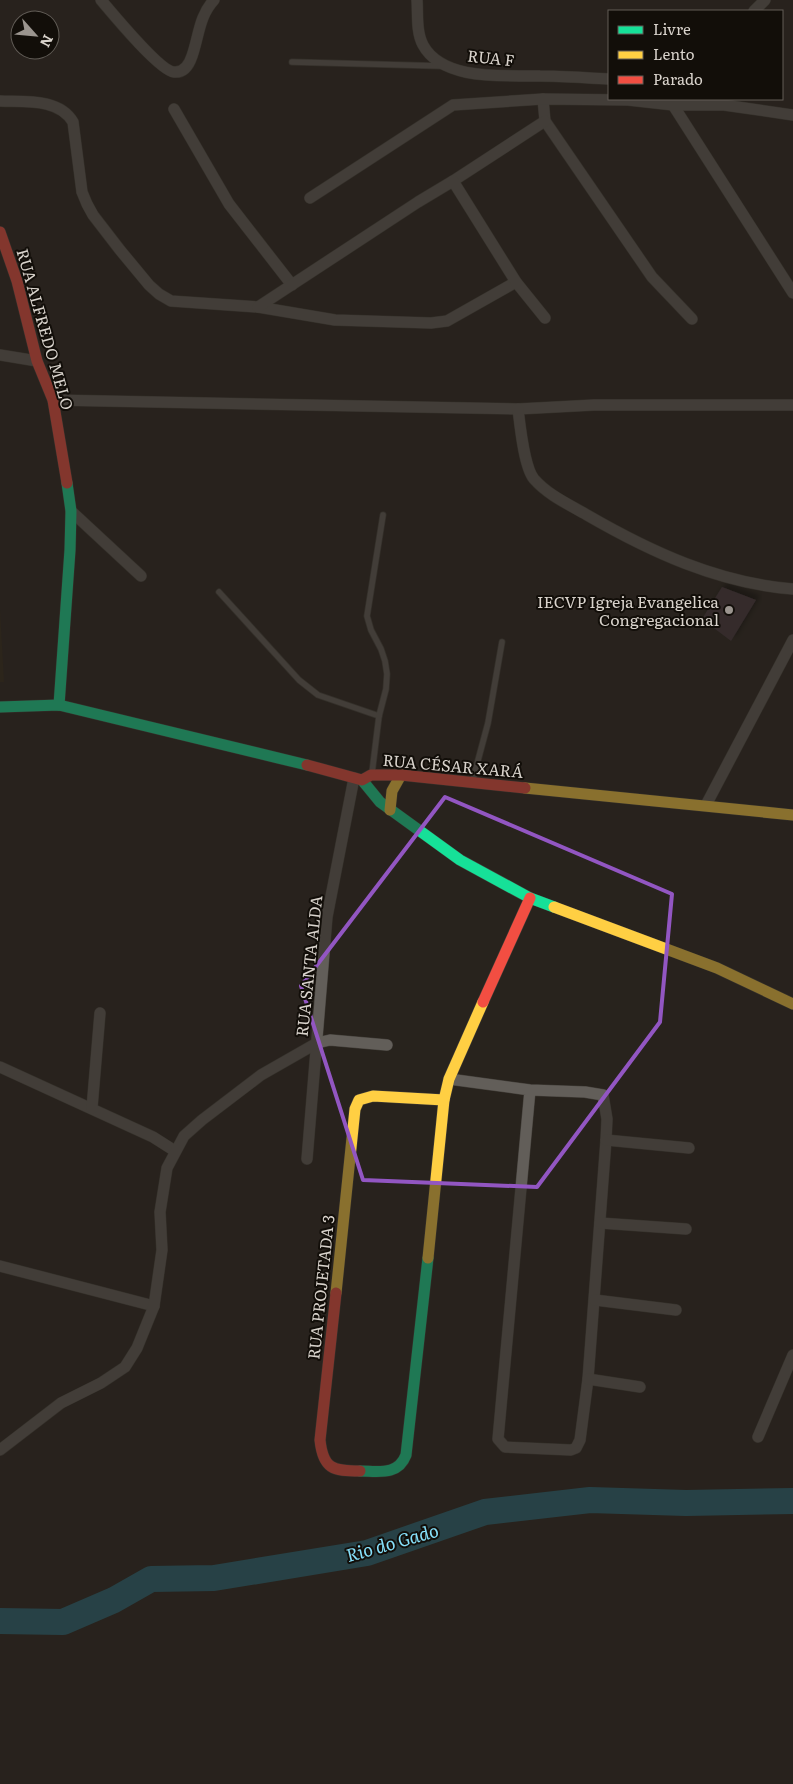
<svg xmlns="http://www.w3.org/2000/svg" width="793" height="1784" font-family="Literata,serif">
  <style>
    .built { fill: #322819 }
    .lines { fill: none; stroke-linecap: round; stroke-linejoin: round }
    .river { stroke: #266778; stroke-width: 26 }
    .building { fill: #44353e; filter: url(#shadow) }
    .lane-casing { stroke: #44403b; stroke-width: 7 }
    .street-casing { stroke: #44403b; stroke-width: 12 }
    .fast-casing { stroke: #44403b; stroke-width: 12 }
    .slow-casing { stroke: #44403b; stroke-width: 12 }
    .jam-casing { stroke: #44403b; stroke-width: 12 }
    .lane { stroke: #625e59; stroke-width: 5.5 }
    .street { stroke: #625e59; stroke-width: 11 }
    .fast { stroke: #16e098; stroke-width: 11 }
    .slow { stroke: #ffcf43; stroke-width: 11 }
    .jam { stroke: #f24e42; stroke-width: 11 }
    .marked { fill: none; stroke: #9256c2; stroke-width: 4; stroke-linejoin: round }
    .poi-dot { fill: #9b958f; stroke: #120e09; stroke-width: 2 }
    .labels { text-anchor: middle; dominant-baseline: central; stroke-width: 4; stroke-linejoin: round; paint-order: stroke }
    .street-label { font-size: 16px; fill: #d9d3cc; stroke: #120e09 }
    .poi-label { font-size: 16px; fill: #d9d3cc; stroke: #120e09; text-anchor: end }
    .water-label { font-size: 18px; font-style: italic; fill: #86e0fa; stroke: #120e09 }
  </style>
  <defs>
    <filter id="shadow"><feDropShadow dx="4.5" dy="-4.5" stdDeviation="2.5" flood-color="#0009"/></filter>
  </defs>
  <rect width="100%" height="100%" fill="#28231d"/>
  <path class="built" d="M 0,610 L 4,682 L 0,682 Z"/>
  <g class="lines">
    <path class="river" d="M 0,1621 L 63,1622 L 114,1600 L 151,1579 L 214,1578 L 367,1553 L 485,1512 L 590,1500 L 686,1503 L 793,1501"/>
  </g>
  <path class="building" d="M 722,587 L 756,600 L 731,641 L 702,619 Z"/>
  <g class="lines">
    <g class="lane-casing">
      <g id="lane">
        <path d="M 292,62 L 441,66"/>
        <path d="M 219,592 L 299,680 L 318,695 L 379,716"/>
        <path d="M 372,773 L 379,716 L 386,689 L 387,674 L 385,661 L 381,649 L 371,630 L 367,616 L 383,515"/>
        <path d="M 473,779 L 488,723 L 502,642"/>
      </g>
    </g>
    <g class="street-casing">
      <g id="street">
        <path d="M 101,0 C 112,13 160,71 174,72 C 184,73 189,65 192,56 C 199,36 199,16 214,0"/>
        <path d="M 417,0 C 418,14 416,32 423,45 C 443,82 507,75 540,76 C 563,76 586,78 609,79"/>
        <path d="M 754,11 L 765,0"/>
        <path d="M 543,99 L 545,121 L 652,277 L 692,319"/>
        <path d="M 0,101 C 25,102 59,98 73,122 L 82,192 L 87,204 L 93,215 L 120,250 L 149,285 L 159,294 L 171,301 L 258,307 L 335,320 L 431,323 L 447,321 L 516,282"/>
        <path d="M 673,105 L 793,293"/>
        <path d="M 174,109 L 229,204 L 292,285"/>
        <path d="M 453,181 L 545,121"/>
        <path d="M 310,198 L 453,105 L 543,99 L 628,100 L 673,105 L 724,105 L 793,115"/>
        <path d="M 258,307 L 418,202 L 453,181 L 516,282 L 545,318"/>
        <path d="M 0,355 L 37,361"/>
        <path d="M 53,400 L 518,409 L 594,405 L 793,405"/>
        <path d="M 518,409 C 520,425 524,467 534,479 C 548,495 568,504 587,515 C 651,552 718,583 793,589"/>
        <path d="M 71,511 L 141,576"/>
        <path d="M 706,805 L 793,640"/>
        <path d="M 0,1067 L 153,1137 L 175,1151"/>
        <path d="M 449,1079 L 530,1090 L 585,1092 L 603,1095 L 607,1119 L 606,1140 L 588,1379 L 580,1440 L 576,1448 L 571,1450 L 505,1447 L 498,1439 L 530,1090"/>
        <path d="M 92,1108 L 100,1013"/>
        <path d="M 606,1140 L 689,1148"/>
        <path d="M 307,1159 L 327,917 L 354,778"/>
        <path d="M 600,1223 L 686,1229"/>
        <path d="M 0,1266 L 154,1306"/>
        <path d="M 595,1300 L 676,1310"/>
        <path d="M 588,1379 L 640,1387"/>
        <path d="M 758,1437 L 793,1355"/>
        <path d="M 0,1450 L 61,1403 L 101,1383 L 125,1367 L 137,1348 L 154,1306 L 162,1250 L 160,1212 L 167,1168 L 184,1136 L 202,1120 L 261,1075 L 317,1043 L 330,1040 L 387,1045"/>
      </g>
    </g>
    <g class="fast-casing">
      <g id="fast">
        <path d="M 59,705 L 70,550 L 71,511 L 67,483"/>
        <path d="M 0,707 L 59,705 L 307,765"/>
        <path d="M 362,780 L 380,802 L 460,860 L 530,898 L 554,907"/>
        <path d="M 360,1471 C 378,1471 398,1476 406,1455 L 428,1258"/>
      </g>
    </g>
    <g class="slow-casing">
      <g id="slow">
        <path d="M 525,788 L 793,815"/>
        <path d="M 390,810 L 392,791 L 401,775"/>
        <path d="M 554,907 L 717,968 L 793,1004"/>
        <path d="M 428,1258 L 444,1100 L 449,1079 L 483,1002"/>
        <path d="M 336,1293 L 355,1109 L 359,1100 L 373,1096 L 444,1100"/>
      </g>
    </g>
    <g class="jam-casing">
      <g id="jam">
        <path d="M 0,232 L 17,281 L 37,361 L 53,400 L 67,483"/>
        <path d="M 307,765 L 362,780 L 371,775 L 401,775 L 525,788"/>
        <path d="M 483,1002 L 530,898"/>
        <path d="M 336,1293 L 320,1440 C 323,1469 333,1471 360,1471"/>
      </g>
    </g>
    <use href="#lane" class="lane"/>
    <use href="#street" class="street"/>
    <use href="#fast" class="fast"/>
    <use href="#slow" class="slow"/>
    <use href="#jam" class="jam"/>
  </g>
  <path d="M0 0H793V1784H0ZM 445,797 L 672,894 L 660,1022 L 537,1187 L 363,1180 L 301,986 Z" fill="#28231d" fill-opacity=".55" fill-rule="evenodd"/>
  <path class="marked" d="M 445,797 L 672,894 L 660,1022 L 537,1187 L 363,1180 L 301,986 Z"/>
  <circle class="poi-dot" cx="729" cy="610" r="5"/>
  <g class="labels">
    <g class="street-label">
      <text transform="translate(491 57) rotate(6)">RUA F</text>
      <text transform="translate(46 329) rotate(74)">RUA ALFREDO MELO</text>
      <text transform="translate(453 765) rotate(5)">RUA CÉSAR XARÁ</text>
      <text transform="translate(308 966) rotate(-84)">RUA SANTA ALDA</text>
      <text transform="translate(320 1287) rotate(-84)">RUA PROJETADA 3</text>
    </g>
    <g class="poi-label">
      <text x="719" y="601">IECVP Igreja Evangelica<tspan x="719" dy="18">Congregacional</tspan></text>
    </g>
    <g class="water-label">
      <text transform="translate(392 1542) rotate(-16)">Rio do Gado</text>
    </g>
  </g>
  <rect x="608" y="10" width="175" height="90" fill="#120e09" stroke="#625d57"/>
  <rect x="618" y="26" width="25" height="8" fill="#16e098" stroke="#625d57"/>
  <text x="653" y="35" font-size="15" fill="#d9d3cc">Livre</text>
  <rect x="618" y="51" width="25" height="8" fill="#ffcf43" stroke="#625d57"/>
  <text x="653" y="60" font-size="15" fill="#d9d3cc">Lento</text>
  <rect x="618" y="76" width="25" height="8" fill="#f24e42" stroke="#625d57"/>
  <text x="653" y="85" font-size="15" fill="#d9d3cc">Parado</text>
  <g transform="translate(35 35) rotate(117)"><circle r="24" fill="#120e09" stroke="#625d57"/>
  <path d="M0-4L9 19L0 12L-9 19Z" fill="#9b958f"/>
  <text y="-8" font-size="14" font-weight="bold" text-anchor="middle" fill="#d9d3cc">N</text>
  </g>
</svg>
